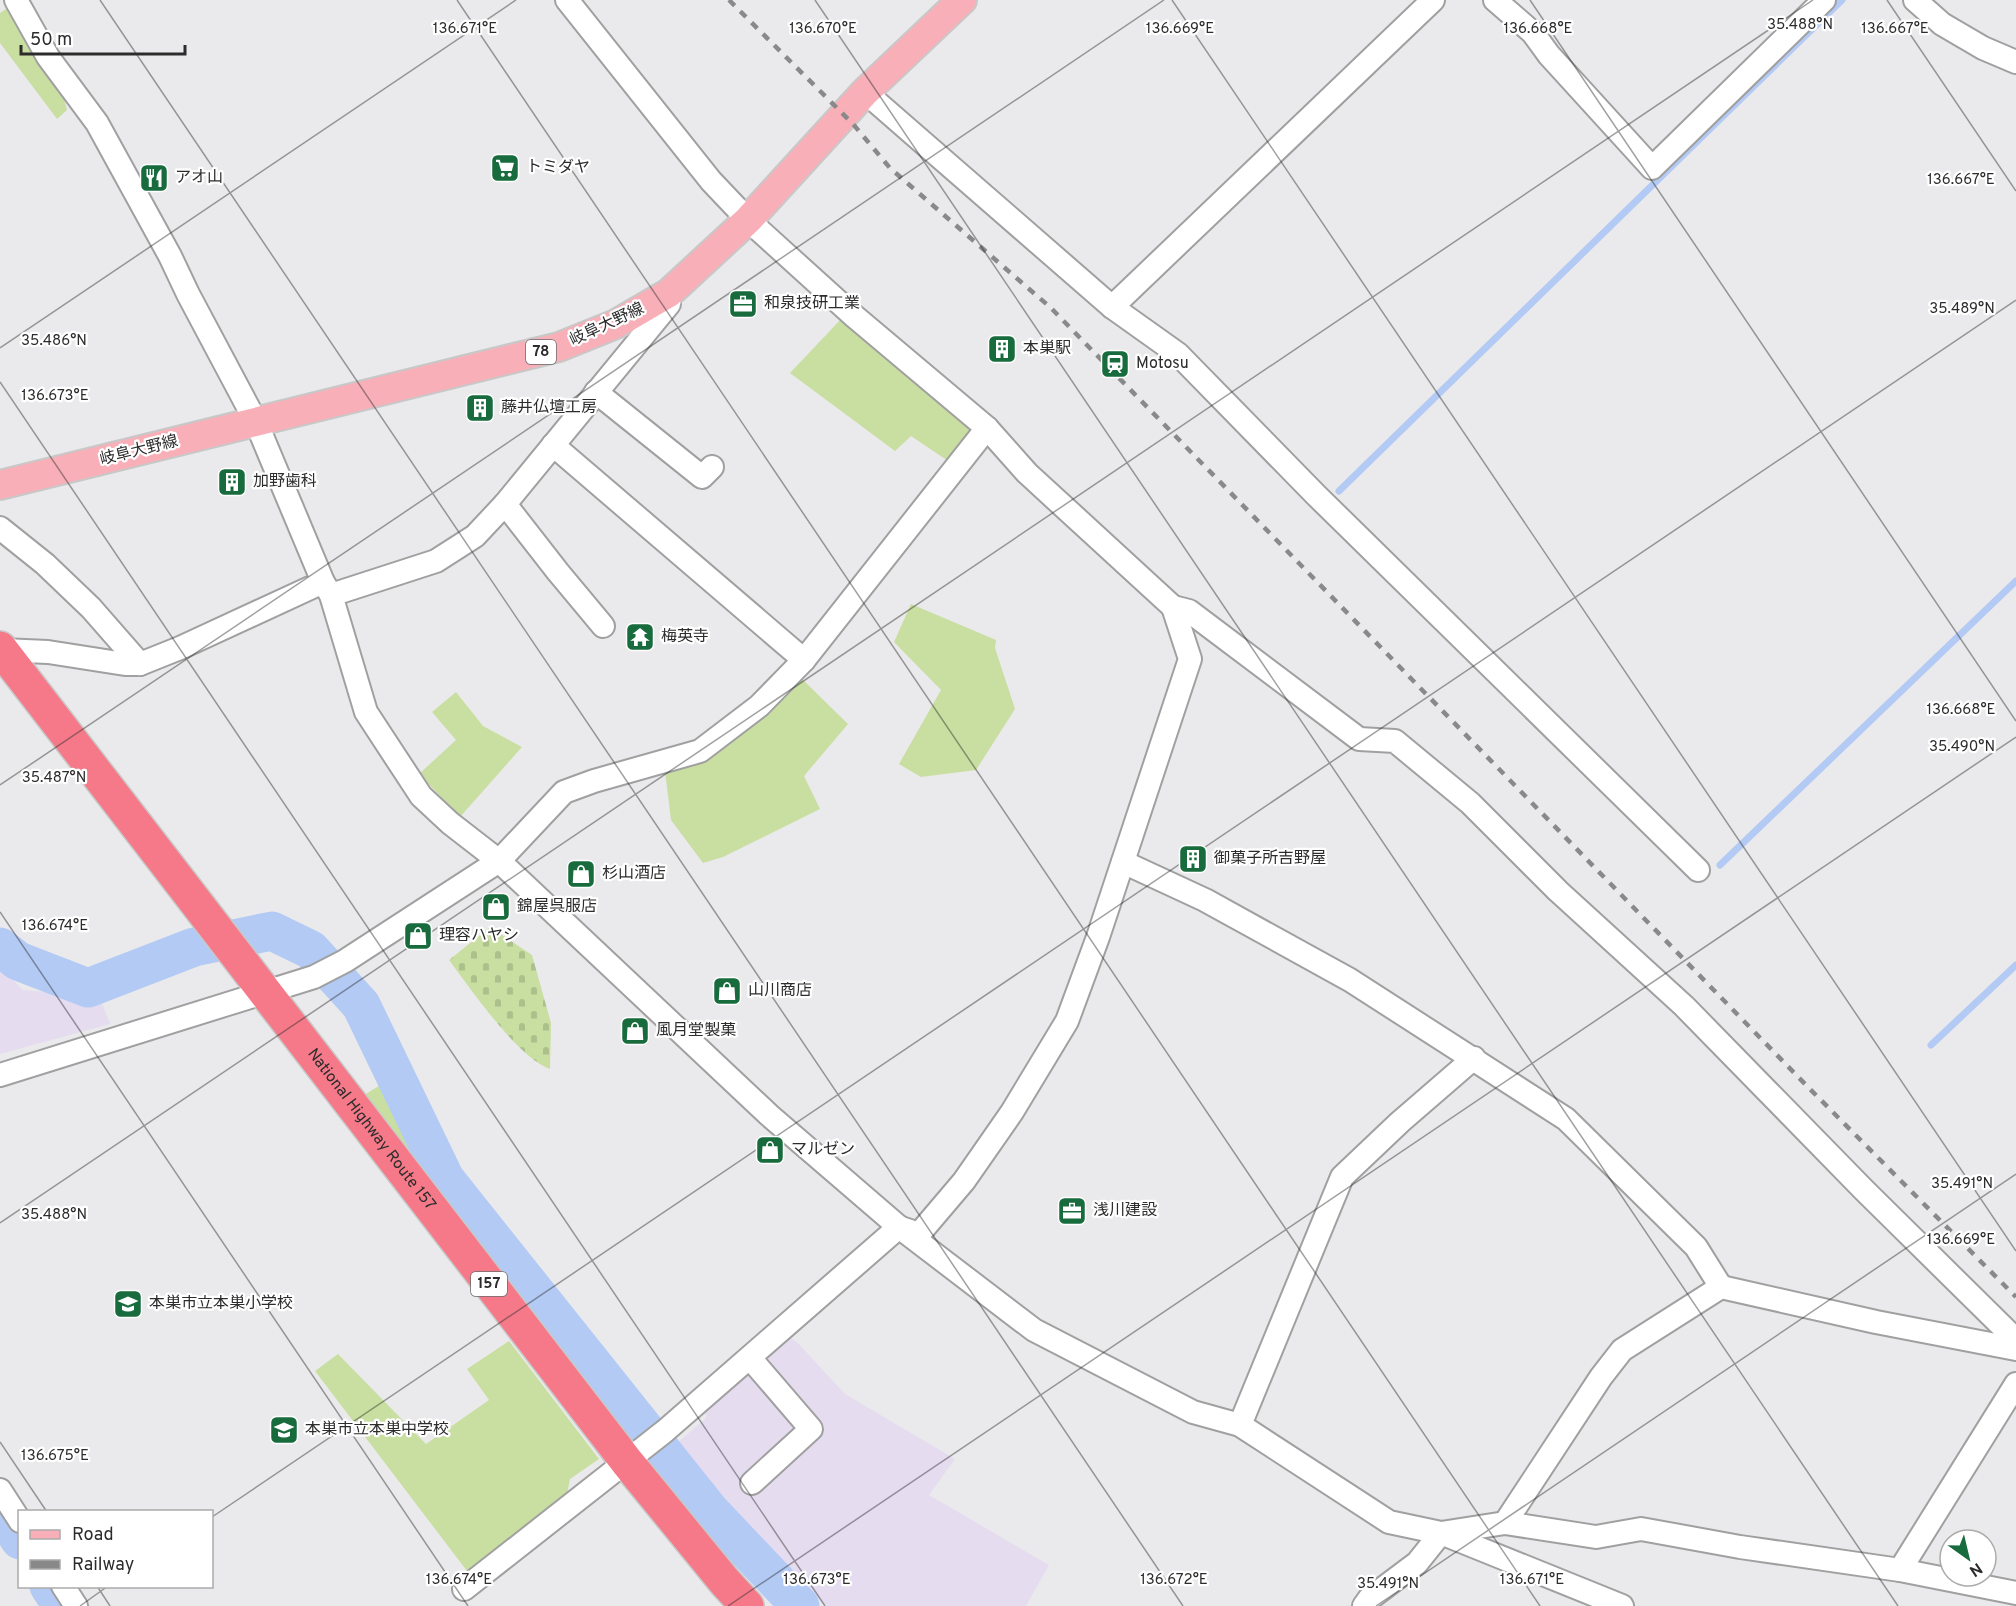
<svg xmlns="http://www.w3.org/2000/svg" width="2016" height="1606" font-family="Overpass,'Noto Sans JP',sans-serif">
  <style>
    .commercial { fill: #e6dcf0 }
    .grass { fill: #c8dfa1 }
    .cemetery { fill: url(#cemetery-stones) }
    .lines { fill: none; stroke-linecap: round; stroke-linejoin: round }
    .stream { stroke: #b3caf5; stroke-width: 7 }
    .river { stroke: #b3caf5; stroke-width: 39 }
    .minor-casing { stroke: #a0a0a1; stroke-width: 26 }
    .major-casing { stroke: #c8c8c8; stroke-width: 32 }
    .highway-casing { stroke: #c8c8c8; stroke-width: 36 }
    .minor { stroke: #fff; stroke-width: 22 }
    .major { stroke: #f9afb8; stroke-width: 28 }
    .highway { stroke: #f57988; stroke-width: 33 }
    .rail { stroke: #89898a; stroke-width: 4.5; stroke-dasharray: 8 8; stroke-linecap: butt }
    .ticks { fill: none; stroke: #2c2c2d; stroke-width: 1.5; stroke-opacity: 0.45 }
    .labels { text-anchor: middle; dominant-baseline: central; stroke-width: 4.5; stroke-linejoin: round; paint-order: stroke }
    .shield { fill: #fff; stroke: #6b6b6c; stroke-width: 1.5 }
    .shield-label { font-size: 15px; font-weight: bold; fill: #2c2c2d }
    .poi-label { font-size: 16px; fill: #2c2c2d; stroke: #fff; text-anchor: start }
    .street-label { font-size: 16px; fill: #2c2c2d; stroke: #fff }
    .ticks-label { font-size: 15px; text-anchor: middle; fill: #2c2c2d; stroke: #fff; stroke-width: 4.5; stroke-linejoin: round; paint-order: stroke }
  </style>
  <defs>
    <pattern id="cemetery-stones" width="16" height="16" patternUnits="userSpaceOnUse" patternTransform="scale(1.5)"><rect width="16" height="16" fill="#c8dfa1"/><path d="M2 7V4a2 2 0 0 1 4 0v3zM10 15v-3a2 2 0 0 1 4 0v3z" fill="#acc08b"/></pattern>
  </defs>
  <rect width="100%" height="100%" fill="#eaeaec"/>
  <g class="commercial">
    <path d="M 0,968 L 23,990 L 100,997 L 110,1024 L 0,1054 Z"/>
    <path d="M 785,1335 L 797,1342 L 845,1394 L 955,1459 L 929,1495 L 1049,1565 L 1026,1606 L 826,1606 L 675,1445 L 706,1418 L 707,1404 Z"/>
  </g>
  <g class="grass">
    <path d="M 10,6 L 64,99 L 67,110 L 57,119 L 0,43 L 0,13 Z"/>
    <path d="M 844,316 L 976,433 L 951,463 L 911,436 L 895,451 L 790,373 Z"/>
    <path d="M 911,604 L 996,640 L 995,648 L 1015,709 L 976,770 L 921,777 L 899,764 L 941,690 L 894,642 Z"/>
    <path d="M 800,677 L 848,724 L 804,776 L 820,809 L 723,857 L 703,863 L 671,820 L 665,771 Z"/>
    <path d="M 456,692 L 483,726 L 522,747 L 460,817 L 419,774 L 456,740 L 432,712 Z"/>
    <path d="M 387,1081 L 425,1149 L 424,1169 L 364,1095 Z"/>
    <path d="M 509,1341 L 599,1459 L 570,1479 L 567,1494 L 467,1571 L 315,1371 L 338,1354 L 426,1444 L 489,1400 L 467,1369 Z"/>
  </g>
  <path class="cemetery" d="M 490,927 L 532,955 L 551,1023 L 550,1069 C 518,1058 470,988 449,960 Z"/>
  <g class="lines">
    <g class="stream">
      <path d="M 1339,491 L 1842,0"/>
      <path d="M 1720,865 L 2016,581"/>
      <path d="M 1931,1045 L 2016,965"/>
    </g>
    <g class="river">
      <path d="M 0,947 L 18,961 L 88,988 L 194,947 L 272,931 L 311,950 L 361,1005 L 445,1179 L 709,1510 L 800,1606"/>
      <path d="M 0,1509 L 20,1540"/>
      <path d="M 49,1586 L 62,1606"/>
    </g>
    <g class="minor-casing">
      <g id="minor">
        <path d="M 16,0 L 48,57 L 97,123 L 170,256 L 188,294 L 256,422 L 323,582 L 331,595 L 366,712 L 421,796 L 450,823 L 499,861 L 769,1115 L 899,1227 L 1034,1330 L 1193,1412 L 1240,1425 L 1389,1522 L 1441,1533 L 1622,1606"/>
        <path d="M 567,0 L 711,181 L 748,220 L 854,316 L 987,428 L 1027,473 L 1173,607 L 1190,659 L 1098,937 L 1067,1021 L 1012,1112 L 964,1181 L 919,1234 L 901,1228"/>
        <path d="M 1495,0 L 1533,33 L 1549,55 L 1652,168 L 1824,0"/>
        <path d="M 1915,0 L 1942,24 L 1983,48 L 2016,62"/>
        <path d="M 865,92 L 1112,307 L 1178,354 L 1316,495 L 1698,870"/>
        <path d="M 1112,307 L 1433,0"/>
        <path d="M 596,392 L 702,477 L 712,467"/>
        <path d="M 553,445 L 804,660"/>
        <path d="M 505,504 L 558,572 L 603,626"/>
        <path d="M 0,528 L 45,564 L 91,608 L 140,664 L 180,648 L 323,582"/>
        <path d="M 331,595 L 436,561 L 475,536 L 505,504 L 669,304 L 669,293"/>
        <path d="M 1173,607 L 1189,611 L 1359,739 L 1395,741 L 1470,803 L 1558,891 L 1684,1006 L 1864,1190 L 2016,1340"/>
        <path d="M 2,650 L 48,652 L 125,664 L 140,664"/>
        <path d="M 1123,862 L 1205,900 L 1350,980 L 1566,1119 L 1696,1247 L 1721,1287"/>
        <path d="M 0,1075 L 314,977 L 345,961 L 499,861 L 564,792 L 594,781 L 700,751 L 759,706 L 804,660 L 987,428"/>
        <path d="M 750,1358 L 811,1429 L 752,1483"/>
        <path d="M 1240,1425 L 1342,1177 L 1400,1122 L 1474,1058"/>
        <path d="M 0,1490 L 20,1521"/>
        <path d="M 1505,1523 L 1601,1377 L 1622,1350 L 1721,1287 L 1876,1322 L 2016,1349"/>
        <path d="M 1900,1570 L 2016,1384"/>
        <path d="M 63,1586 L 76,1606"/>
        <path d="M 464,1589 L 665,1431 L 899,1227"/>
        <path d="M 1364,1606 L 1369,1599 L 1417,1563 L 1441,1533 L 1505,1523 L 1596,1537 L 1641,1529 L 1740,1547 L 1900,1570 L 2016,1593"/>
      </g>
    </g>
    <g class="major-casing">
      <path id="major" d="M 0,485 L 559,347 L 616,324 L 669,293 L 748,220 L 865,92 L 962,0"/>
    </g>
    <g class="highway-casing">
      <g id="highway">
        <path id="s1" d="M 0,648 L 627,1462 L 725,1582 L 747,1606"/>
      </g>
    </g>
    <use href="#minor" class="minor"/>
    <use href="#major" class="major"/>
    <use href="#highway" class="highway"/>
    <path class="rail" d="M 729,0 L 853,124 L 890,168 L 1051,308 L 1806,1085 L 2016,1297"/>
  </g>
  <path class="ticks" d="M 100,0 L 1183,1606M 457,0 L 1540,1606M 815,0 L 1898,1606M 1172,0 L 2016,1251M 1530,0 L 2016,721M 1887,0 L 2016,191M 0,348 L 516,0M 0,382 L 825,1606M 0,785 L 1164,0M 0,912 L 468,1606M 0,1223 L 1813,0M 0,1442 L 47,1512M 212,1517 L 2016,300M 97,1586 L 110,1606M 80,1606 L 108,1586M 728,1606 L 2016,737M 1376,1606 L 2016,1174"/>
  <defs>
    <g id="supermarket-square" transform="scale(1.5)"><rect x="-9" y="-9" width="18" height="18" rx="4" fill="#186b3c" stroke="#fff"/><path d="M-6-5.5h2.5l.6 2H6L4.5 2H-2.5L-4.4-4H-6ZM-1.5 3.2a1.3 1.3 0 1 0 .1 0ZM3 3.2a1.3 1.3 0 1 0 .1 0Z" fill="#fff"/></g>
    <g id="restaurant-square" transform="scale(1.5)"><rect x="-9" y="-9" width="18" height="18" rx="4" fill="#186b3c" stroke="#fff"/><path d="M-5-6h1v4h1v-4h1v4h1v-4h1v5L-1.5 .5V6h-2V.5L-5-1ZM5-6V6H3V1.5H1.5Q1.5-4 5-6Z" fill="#fff"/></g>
    <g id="office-square" transform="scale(1.5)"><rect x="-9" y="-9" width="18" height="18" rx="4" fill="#186b3c" stroke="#fff"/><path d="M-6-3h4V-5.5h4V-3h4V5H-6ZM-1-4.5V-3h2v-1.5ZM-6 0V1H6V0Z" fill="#fff"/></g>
    <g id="building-square" transform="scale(1.5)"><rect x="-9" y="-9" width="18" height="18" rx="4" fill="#186b3c" stroke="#fff"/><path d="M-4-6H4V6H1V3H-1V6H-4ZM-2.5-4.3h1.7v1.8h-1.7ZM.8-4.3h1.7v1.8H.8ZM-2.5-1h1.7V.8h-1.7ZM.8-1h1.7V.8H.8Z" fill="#fff"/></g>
    <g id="station-square" transform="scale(1.5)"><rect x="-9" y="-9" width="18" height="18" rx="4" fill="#186b3c" stroke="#fff"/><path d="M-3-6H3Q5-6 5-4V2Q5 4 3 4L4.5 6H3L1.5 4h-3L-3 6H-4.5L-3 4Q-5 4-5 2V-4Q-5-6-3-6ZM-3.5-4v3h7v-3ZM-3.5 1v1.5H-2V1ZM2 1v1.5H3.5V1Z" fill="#fff"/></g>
    <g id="temple-square" transform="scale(1.5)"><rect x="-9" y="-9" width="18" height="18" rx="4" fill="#186b3c" stroke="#fff"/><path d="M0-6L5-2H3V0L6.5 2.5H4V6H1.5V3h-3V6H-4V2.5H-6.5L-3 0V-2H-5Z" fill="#fff"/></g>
    <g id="shop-square" transform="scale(1.5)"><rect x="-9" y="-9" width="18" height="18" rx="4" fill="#186b3c" stroke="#fff"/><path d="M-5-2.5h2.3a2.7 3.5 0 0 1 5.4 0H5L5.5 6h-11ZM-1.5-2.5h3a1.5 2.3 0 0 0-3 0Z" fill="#fff"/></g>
    <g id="school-square" transform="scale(1.5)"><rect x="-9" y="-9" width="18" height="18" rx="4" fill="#186b3c" stroke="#fff"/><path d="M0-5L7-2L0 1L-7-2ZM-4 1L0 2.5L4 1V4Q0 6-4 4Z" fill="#fff"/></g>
  </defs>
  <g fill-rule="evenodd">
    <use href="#supermarket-square" x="505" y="168"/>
    <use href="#restaurant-square" x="154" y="178"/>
    <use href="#office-square" x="743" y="304"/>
    <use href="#building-square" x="1002" y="349"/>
    <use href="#station-square" x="1115" y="364"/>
    <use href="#building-square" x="480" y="408"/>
    <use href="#building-square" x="232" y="482"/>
    <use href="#temple-square" x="640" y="637"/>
    <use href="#building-square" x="1193" y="859"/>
    <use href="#shop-square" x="581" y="874"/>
    <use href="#shop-square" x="496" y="907"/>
    <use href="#shop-square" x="418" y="936"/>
    <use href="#shop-square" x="727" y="991"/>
    <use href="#shop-square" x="635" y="1031"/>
    <use href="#shop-square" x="770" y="1150"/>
    <use href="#office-square" x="1072" y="1211"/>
    <use href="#school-square" x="128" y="1304"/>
    <use href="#school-square" x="284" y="1430"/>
  </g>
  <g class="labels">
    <g class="shield">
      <rect x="526" y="340" width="30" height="24" rx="4.5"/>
      <rect x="471" y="1272" width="36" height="24" rx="4.5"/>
    </g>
    <g class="shield-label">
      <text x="541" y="352">78</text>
      <text x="489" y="1284">157</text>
    </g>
    <g class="poi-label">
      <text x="526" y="168">トミダヤ</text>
      <text x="175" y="178">アオ山</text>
      <text x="764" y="304">和泉技研工業</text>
      <text x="1023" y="349">本巣駅</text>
      <text x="1136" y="364">Motosu</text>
      <text x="501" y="408">藤井仏壇工房</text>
      <text x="253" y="482">加野歯科</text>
      <text x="661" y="637">梅英寺</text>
      <text x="1214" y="859">御菓子所吉野屋</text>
      <text x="602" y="874">杉山酒店</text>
      <text x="517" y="907">錦屋呉服店</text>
      <text x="439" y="936">理容ハヤシ</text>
      <text x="748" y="991">山川商店</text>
      <text x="656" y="1031">風月堂製菓</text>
      <text x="791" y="1150">マルゼン</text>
      <text x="1093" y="1211">浅川建設</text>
      <text x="149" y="1304">本巣市立本巣小学校</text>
      <text x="305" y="1430">本巣市立本巣中学校</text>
    </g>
    <g class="street-label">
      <text transform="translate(607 325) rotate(-25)">岐阜大野線</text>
      <text transform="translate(139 451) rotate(-14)">岐阜大野線</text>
      <text stroke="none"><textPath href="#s1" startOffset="608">National Highway Route 157</textPath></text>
    </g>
  </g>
  <g class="ticks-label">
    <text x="1800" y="29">35.488°N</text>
    <text x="1895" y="33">136.667°E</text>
    <text x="465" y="33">136.671°E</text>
    <text x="823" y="33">136.670°E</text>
    <text x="1180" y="33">136.669°E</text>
    <text x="1538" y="33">136.668°E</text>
    <text x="1961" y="184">136.667°E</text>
    <text x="1962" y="313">35.489°N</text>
    <text x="54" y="345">35.486°N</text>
    <text x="55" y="400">136.673°E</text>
    <text x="1961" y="714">136.668°E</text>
    <text x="1962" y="751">35.490°N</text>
    <text x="54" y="782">35.487°N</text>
    <text x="55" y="930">136.674°E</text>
    <text x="1962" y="1188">35.491°N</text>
    <text x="54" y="1219">35.488°N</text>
    <text x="1961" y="1244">136.669°E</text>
    <text x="55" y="1460">136.675°E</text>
    <text x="459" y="1584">136.674°E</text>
    <text x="817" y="1584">136.673°E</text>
    <text x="1174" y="1584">136.672°E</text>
    <text x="1532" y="1584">136.671°E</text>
    <text x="1388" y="1588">35.491°N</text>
  </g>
  <rect x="18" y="1510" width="195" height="78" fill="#ffffff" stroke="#ababab" stroke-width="1.5"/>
  <rect x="30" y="1530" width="30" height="9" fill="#f9afb8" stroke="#ababab" stroke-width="1.5"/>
  <text x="72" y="1540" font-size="18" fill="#2c2c2d">Road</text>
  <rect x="30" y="1560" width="30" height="9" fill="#89898a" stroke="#ababab" stroke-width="1.5"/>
  <text x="72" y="1570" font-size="18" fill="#2c2c2d">Railway</text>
  <g transform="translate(1968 1558) rotate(146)"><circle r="28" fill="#ffffff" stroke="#ababab" stroke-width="1.5"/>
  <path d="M0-4.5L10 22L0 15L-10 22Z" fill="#186b3c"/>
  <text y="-9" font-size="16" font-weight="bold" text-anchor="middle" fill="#2c2c2d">N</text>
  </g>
  <path d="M21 45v9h164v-9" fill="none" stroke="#2c2c2d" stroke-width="3"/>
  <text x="30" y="45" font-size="18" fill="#2c2c2d" stroke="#ffffff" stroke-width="4.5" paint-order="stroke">50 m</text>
</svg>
